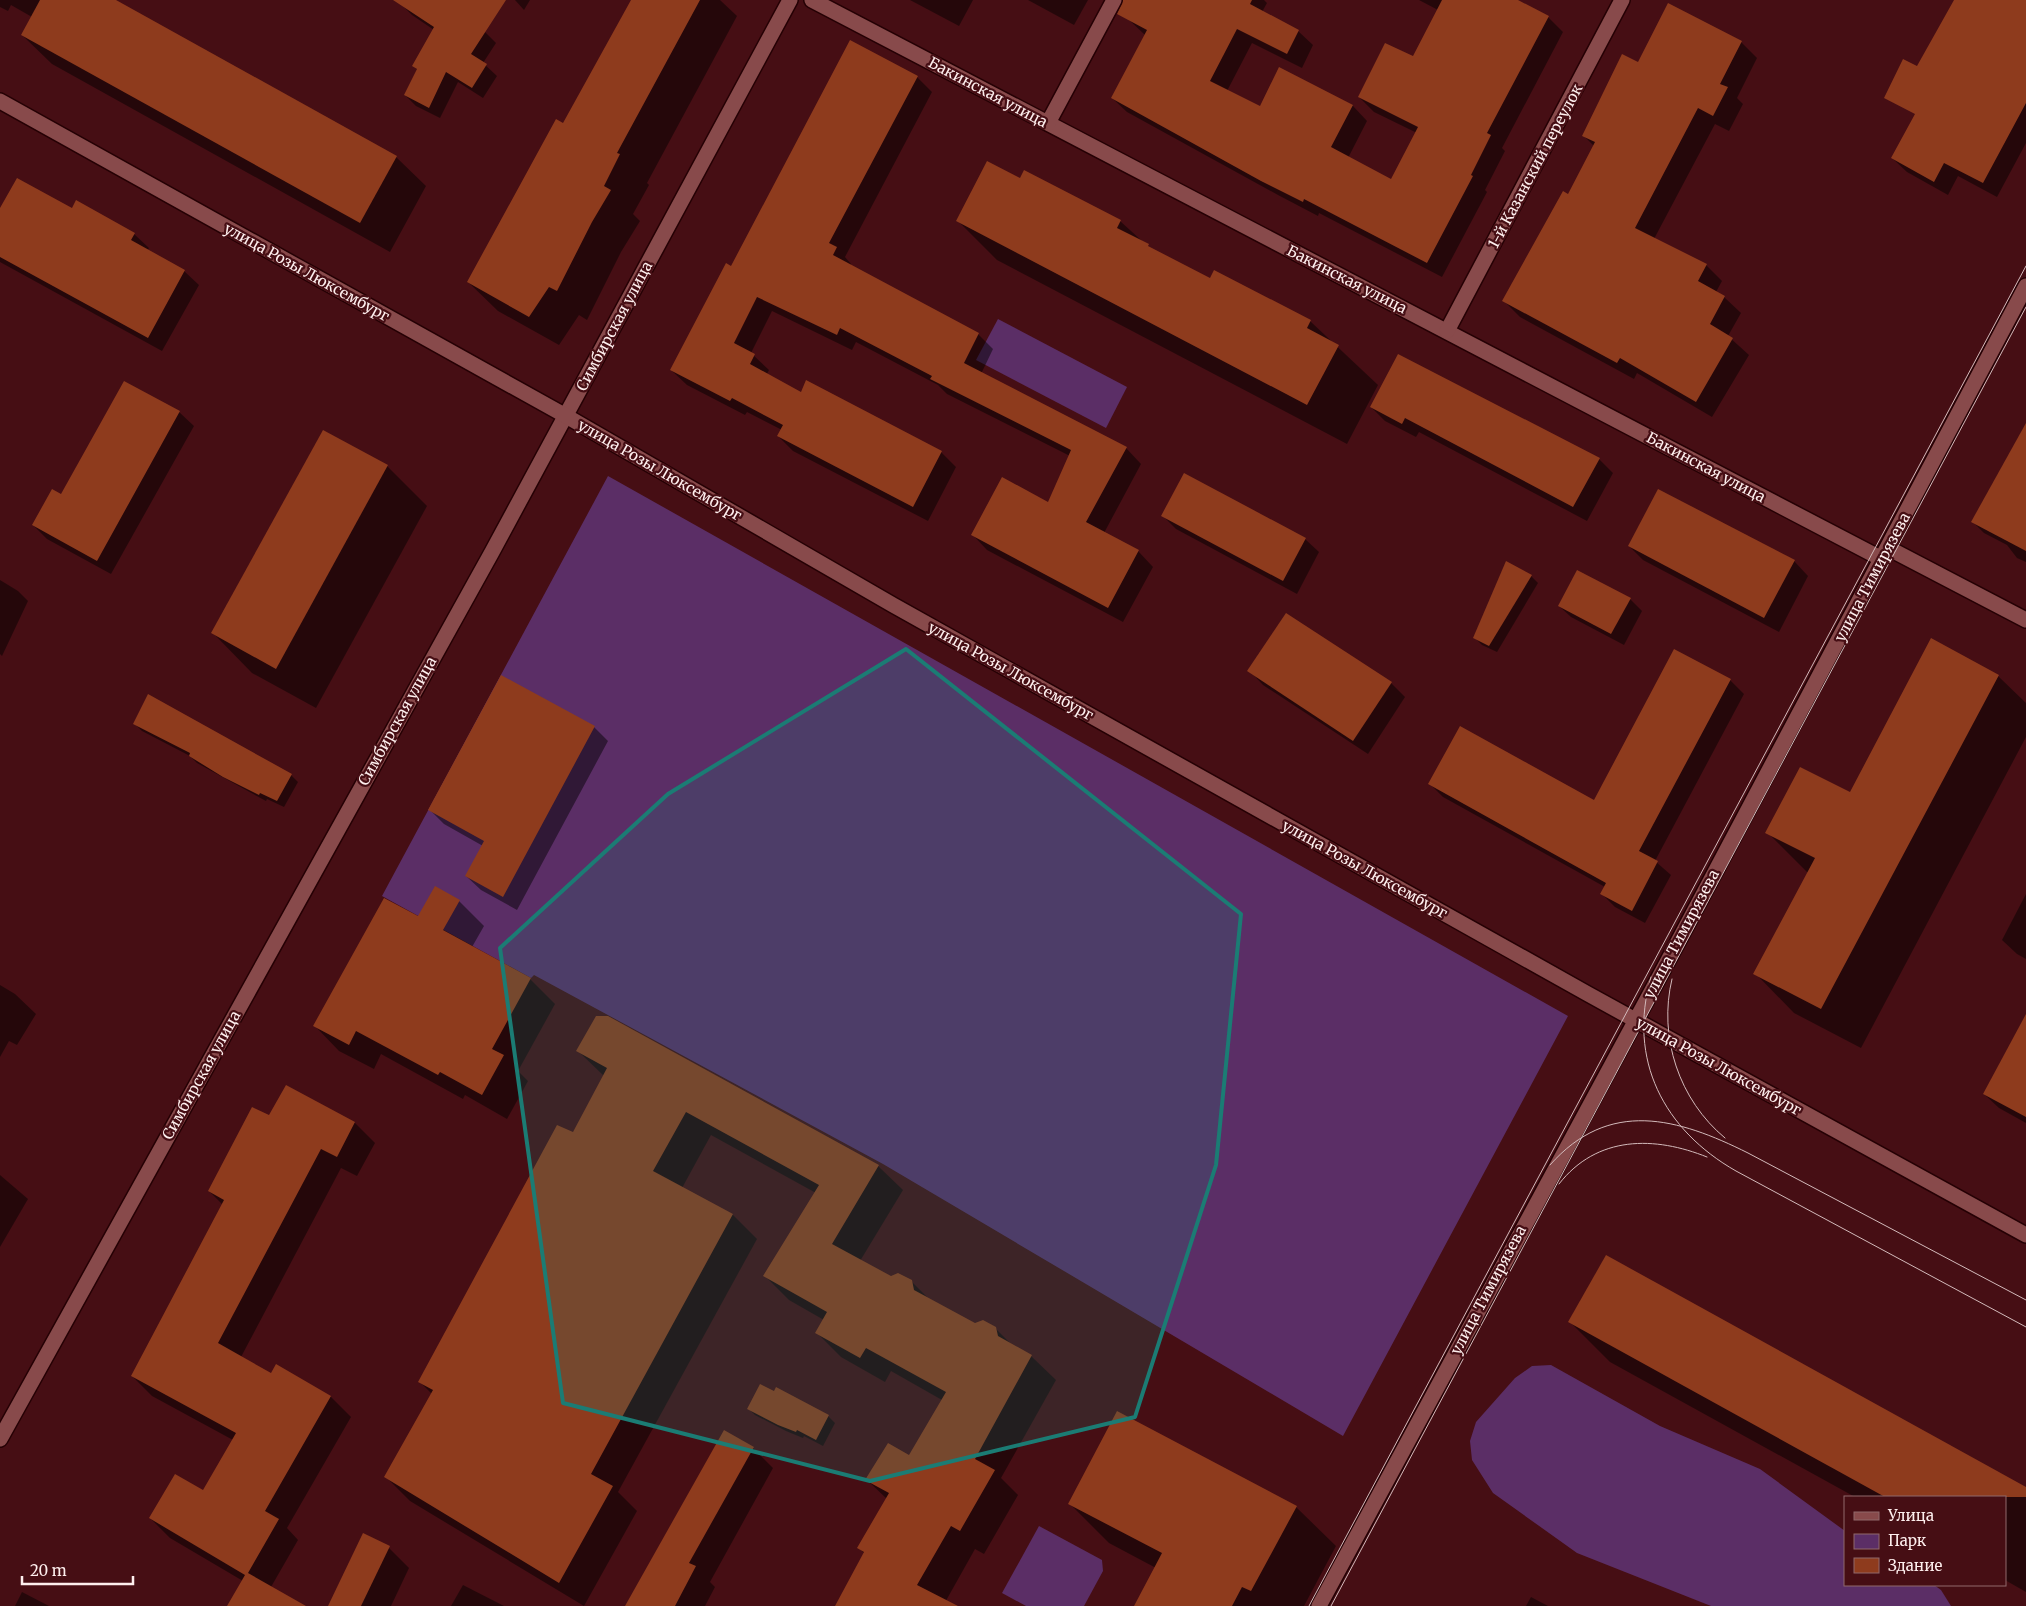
<svg xmlns="http://www.w3.org/2000/svg" width="2026" height="1606" font-family="Merriweather,serif">
  <style>
    .green { fill: #5b2e66 }
    .shadow { fill: #0007 }
    .building { fill: #8e3b1d }
    .lines { fill: none; stroke-linecap: round; stroke-linejoin: round }
    .street-casing { stroke: #250004; stroke-width: 18 }
    .secondary-casing { stroke: #250004; stroke-width: 18 }
    .street { stroke: #884a4b; stroke-width: 15 }
    .secondary { stroke: #884a4b; stroke-width: 15 }
    .tram { stroke: #d3babb; stroke-width: 1 }
    .marked { fill: #1b7c74; fill-opacity: 0.2; stroke: #1b7c74; stroke-width: 4; stroke-linejoin: round }
    .labels { text-anchor: middle; dominant-baseline: central; stroke-width: 4.5; stroke-linejoin: round; paint-order: stroke }
    .street-label { font-size: 15px; fill: #feefee; stroke: #460e14 }
  </style>
  <rect width="100%" height="100%" fill="#460e14"/>
  <g class="green">
    <path d="M 998,319 L 1127,387 L 1106,428 L 976,360 Z"/>
    <path d="M 608,476 L 1568,1016 L 1343,1436 L 883,1164 L 534,975 L 531,978 L 382,896 Z"/>
    <path d="M 1551,1365 L 1660,1426 L 1760,1469 L 1845,1531 L 1845,1585 L 1934,1585 L 1941,1590 L 1951,1606 L 1711,1606 L 1577,1553 L 1493,1493 L 1472,1460 L 1470,1441 L 1476,1422 L 1515,1378 L 1532,1366 Z"/>
    <path d="M 1039,1526 L 1102,1560 L 1103,1571 L 1084,1606 L 1026,1606 L 1002,1593 Z"/>
  </g>
  <g class="shadow">
    <path d="M 0,0 L 114,0 L 396,157 L 426,186 L 390,252 L 52,64 L 22,35 L 32,17 L 11,5 L 8,11 L 0,7 Z"/>
    <path d="M 406,0 L 453,0 L 496,43 L 483,63 L 497,76 L 483,98 L 458,82 L 440,118 L 416,106 L 405,95 L 418,70 L 413,66 L 434,30 L 412,15 L 402,5 Z"/>
    <path d="M 515,0 L 530,0 L 524,10 Z"/>
    <path d="M 633,0 L 720,0 L 737,16 L 647,183 L 649,185 L 633,214 L 640,221 L 621,252 L 587,320 L 579,315 L 559,345 L 498,311 L 468,282 L 563,125 Z"/>
    <path d="M 910,0 L 973,0 L 959,26 Z"/>
    <path d="M 1028,0 L 1088,0 L 1074,25 Z"/>
    <path d="M 1135,0 L 1264,0 L 1267,3 L 1262,12 L 1298,31 L 1313,45 L 1302,68 L 1252,43 L 1227,91 L 1261,108 L 1280,69 L 1353,106 L 1367,121 L 1348,158 L 1392,181 L 1417,133 L 1374,112 L 1359,97 L 1413,58 L 1438,10 L 1419,0 L 1515,0 L 1548,17 L 1563,32 L 1502,148 L 1505,151 L 1485,190 L 1487,192 L 1442,277 L 1319,213 L 1318,216 L 1278,195 L 1127,112 L 1112,98 L 1145,35 L 1126,17 Z"/>
    <path d="M 2026,35 L 2026,143 L 1997,197 L 1958,176 L 1948,195 L 1907,172 L 1892,158 Z"/>
    <path d="M 1741,42 L 1757,58 L 1737,98 L 1743,104 L 1729,131 L 1715,124 L 1654,239 L 1706,265 L 1722,281 L 1716,292 L 1724,297 L 1741,313 L 1728,336 L 1749,355 L 1712,417 L 1637,373 L 1634,379 L 1520,317 L 1504,301 L 1568,195 L 1594,146 L 1584,136 L 1639,63 Z"/>
    <path d="M 917,77 L 932,92 L 845,257 L 851,264 L 850,266 L 978,334 L 993,349 L 981,374 L 1126,448 L 1141,464 L 1104,533 L 1138,551 L 1153,567 L 1123,622 L 987,550 L 972,534 L 1049,504 L 1070,456 L 947,394 L 938,385 L 856,342 L 852,350 L 772,311 L 751,353 L 769,370 L 767,374 L 801,393 L 941,452 L 956,467 L 928,521 L 793,451 L 778,436 L 782,430 L 747,412 L 745,415 L 687,385 L 671,370 L 732,267 Z"/>
    <path d="M 1020,179 L 1120,221 L 1152,250 L 1211,280 L 1310,321 L 1378,385 L 1347,444 L 997,260 L 957,220 Z"/>
    <path d="M 73,210 L 134,234 L 149,248 L 147,251 L 184,271 L 199,285 L 162,351 L 0,262 L 0,211 Z"/>
    <path d="M 125,382 L 179,412 L 194,426 L 111,574 L 47,539 L 33,525 L 62,496 Z"/>
    <path d="M 1371,407 L 1599,459 L 1613,473 L 1587,521 L 1419,432 L 1416,437 L 1385,421 Z"/>
    <path d="M 2026,425 L 2026,562 L 2017,558 L 2007,545 L 1984,533 L 1973,522 Z"/>
    <path d="M 387,466 L 427,506 L 316,708 L 252,673 L 213,633 Z"/>
    <path d="M 1162,515 L 1305,539 L 1319,552 L 1297,594 L 1176,529 Z"/>
    <path d="M 1629,546 L 1794,561 L 1808,576 L 1779,632 L 1643,560 Z"/>
    <path d="M 1531,576 L 1538,583 L 1497,652 L 1482,645 L 1475,638 Z"/>
    <path d="M 0,580 L 18,591 L 28,601 L 2,656 L 0,654 Z"/>
    <path d="M 1630,599 L 1642,611 L 1624,645 L 1571,617 L 1559,606 Z"/>
    <path d="M 1675,650 L 1730,680 L 1744,694 L 1655,861 L 1671,875 L 1645,923 L 1615,907 L 1602,894 L 1605,887 L 1443,797 L 1430,784 L 1594,802 Z"/>
    <path d="M 1249,670 L 1391,683 L 1405,697 L 1368,754 L 1263,685 Z"/>
    <path d="M 1998,676 L 2026,703 L 2026,737 L 1861,1048 L 1794,1013 L 1755,973 L 1808,873 L 1767,832 L 1850,793 Z"/>
    <path d="M 135,724 L 291,775 L 298,782 L 284,807 L 267,799 L 266,801 L 197,763 L 190,756 L 142,731 Z"/>
    <path d="M 594,727 L 608,741 L 517,910 L 481,890 L 466,876 L 483,846 L 444,824 L 430,810 Z"/>
    <path d="M 2026,894 L 2026,959 L 2017,954 L 2002,940 Z"/>
    <path d="M 459,901 L 484,926 L 472,947 L 530,979 L 555,1004 L 518,1071 L 528,1081 L 507,1119 L 465,1095 L 463,1099 L 381,1054 L 374,1069 L 339,1051 L 315,1026 L 418,918 Z"/>
    <path d="M 0,985 L 15,994 L 36,1014 L 17,1045 L 9,1041 L 0,1057 Z"/>
    <path d="M 607,1017 L 878,1166 L 903,1190 L 860,1261 L 891,1278 L 911,1281 L 929,1299 L 975,1324 L 995,1328 L 1013,1346 L 1031,1356 L 1056,1380 L 1001,1478 L 1018,1495 L 984,1554 L 975,1549 L 943,1606 L 836,1606 L 864,1553 L 859,1548 L 887,1499 L 867,1480 L 910,1457 L 942,1400 L 891,1371 L 885,1382 L 841,1357 L 817,1333 L 824,1320 L 789,1300 L 765,1276 L 816,1193 L 711,1135 L 682,1188 L 733,1215 L 757,1239 L 618,1492 L 637,1511 L 584,1606 L 410,1501 L 386,1477 L 432,1394 L 419,1381 L 573,1134 L 604,1076 L 578,1051 Z"/>
    <path d="M 2026,1050 L 2026,1123 L 1999,1108 L 1984,1094 Z"/>
    <path d="M 286,1087 L 355,1123 L 375,1143 L 357,1176 L 341,1168 L 241,1357 L 271,1374 L 276,1366 L 331,1397 L 351,1417 L 287,1528 L 298,1540 L 271,1587 L 303,1606 L 228,1606 L 243,1581 L 170,1538 L 150,1518 L 204,1492 L 233,1440 L 152,1396 L 132,1376 L 223,1205 L 209,1191 L 270,1117 Z"/>
    <path d="M 0,1175 L 28,1199 L 0,1247 Z"/>
    <path d="M 1570,1322 L 2026,1489 L 2026,1592 L 2005,1580 L 2005,1497 L 1855,1497 L 1610,1362 Z"/>
    <path d="M 776,1389 L 828,1416 L 835,1423 L 823,1446 L 804,1436 L 803,1438 L 786,1431 L 755,1415 L 748,1408 L 774,1393 Z"/>
    <path d="M 753,1448 L 773,1468 L 710,1582 L 715,1587 L 705,1606 L 627,1606 Z"/>
    <path d="M 1070,1504 L 1296,1507 L 1336,1546 L 1304,1606 L 1136,1606 L 1156,1568 L 1109,1543 Z"/>
    <path d="M 389,1548 L 409,1568 L 391,1606 L 330,1606 Z"/>
    <path d="M 463,1585 L 504,1606 L 451,1606 Z"/>
    <path d="M 22,1592 L 49,1606 L 15,1606 Z"/>
    <path d="M 1531,1597 L 1548,1606 L 1526,1606 Z"/>
  </g>
  <g class="building">
    <path d="M 40,0 L 116,0 L 397,156 L 360,223 L 21,35 Z"/>
    <path d="M 393,0 L 506,0 L 471,54 L 487,64 L 472,88 L 446,72 L 429,108 L 404,95 L 417,69 L 412,66 L 434,27 Z"/>
    <path d="M 631,0 L 700,0 L 617,153 L 620,154 L 604,186 L 611,190 L 592,222 L 557,291 L 549,287 L 529,317 L 467,282 L 556,119 L 563,123 Z"/>
    <path d="M 1123,0 L 1252,0 L 1250,4 L 1299,30 L 1287,54 L 1237,29 L 1210,81 L 1260,106 L 1279,67 L 1353,105 L 1331,147 L 1391,179 L 1418,127 L 1358,97 L 1385,43 L 1413,56 L 1442,0 L 1518,0 L 1549,16 L 1487,133 L 1491,135 L 1471,175 L 1473,176 L 1427,263 L 1304,199 L 1303,202 L 1261,181 L 1111,98 L 1147,30 L 1117,14 Z"/>
    <path d="M 1954,0 L 2026,0 L 2026,103 L 1983,183 L 1944,163 L 1934,182 L 1891,158 L 1915,114 L 1884,98 L 1903,59 L 1917,66 Z"/>
    <path d="M 1668,3 L 1742,41 L 1720,84 L 1728,87 L 1713,116 L 1698,108 L 1635,228 L 1707,264 L 1698,281 L 1725,296 L 1710,324 L 1733,338 L 1696,402 L 1620,358 L 1617,363 L 1502,301 L 1563,191 L 1568,194 L 1595,142 L 1582,136 L 1622,54 L 1638,62 Z"/>
    <path d="M 850,40 L 918,76 L 829,243 L 837,247 L 833,255 L 979,333 L 964,363 L 1127,447 L 1086,522 L 1139,550 L 1108,608 L 971,535 L 1002,477 L 1048,502 L 1071,450 L 930,379 L 932,376 L 840,328 L 837,335 L 757,297 L 734,343 L 755,354 L 750,364 L 801,392 L 806,380 L 942,451 L 913,507 L 777,436 L 783,425 L 732,398 L 730,401 L 670,370 L 726,263 L 731,266 Z"/>
    <path d="M 987,161 L 1020,178 L 1024,170 L 1121,220 L 1117,228 L 1149,244 L 1148,246 L 1210,278 L 1214,270 L 1311,320 L 1307,328 L 1339,345 L 1307,405 L 956,221 Z"/>
    <path d="M 17,178 L 72,208 L 76,200 L 135,233 L 131,240 L 185,270 L 148,338 L 0,257 L 0,208 Z"/>
    <path d="M 1398,354 L 1600,458 L 1573,507 L 1405,418 L 1402,424 L 1370,407 Z"/>
    <path d="M 124,381 L 180,411 L 97,561 L 32,525 L 52,489 L 61,494 Z"/>
    <path d="M 2026,423 L 2026,551 L 1971,522 Z"/>
    <path d="M 323,430 L 388,465 L 276,669 L 211,633 Z"/>
    <path d="M 1184,473 L 1306,538 L 1283,581 L 1161,516 Z"/>
    <path d="M 1658,489 L 1795,560 L 1764,618 L 1628,546 Z"/>
    <path d="M 1506,561 L 1532,575 L 1489,646 L 1473,638 Z"/>
    <path d="M 1577,570 L 1631,598 L 1611,634 L 1558,606 Z"/>
    <path d="M 1286,613 L 1392,682 L 1353,741 L 1247,671 Z"/>
    <path d="M 1931,638 L 1999,675 L 1821,1009 L 1753,974 L 1815,858 L 1765,833 L 1800,767 L 1850,792 Z"/>
    <path d="M 1674,649 L 1731,679 L 1639,851 L 1658,861 L 1632,911 L 1600,894 L 1606,883 L 1428,784 L 1460,726 L 1594,800 Z"/>
    <path d="M 501,675 L 595,726 L 503,897 L 465,876 L 484,841 L 428,810 Z"/>
    <path d="M 148,694 L 292,774 L 277,801 L 260,793 L 259,795 L 223,777 L 189,756 L 190,753 L 133,724 Z"/>
    <path d="M 435,886 L 460,900 L 443,930 L 531,978 L 492,1049 L 504,1055 L 482,1095 L 440,1072 L 438,1075 L 356,1031 L 349,1045 L 313,1026 L 384,898 L 418,916 Z"/>
    <path d="M 2026,1014 L 2026,1117 L 1983,1094 Z"/>
    <path d="M 596,1016 L 608,1016 L 879,1165 L 832,1244 L 891,1276 L 898,1273 L 912,1280 L 914,1290 L 975,1323 L 983,1320 L 996,1327 L 998,1336 L 1032,1355 L 975,1459 L 995,1470 L 960,1531 L 951,1526 L 917,1585 L 958,1606 L 835,1606 L 864,1552 L 857,1548 L 889,1493 L 865,1480 L 888,1443 L 909,1455 L 946,1392 L 866,1348 L 860,1358 L 815,1333 L 827,1312 L 763,1276 L 819,1185 L 686,1112 L 653,1171 L 733,1214 L 591,1474 L 613,1486 L 559,1583 L 384,1477 L 433,1390 L 418,1382 L 557,1125 L 573,1132 L 607,1068 L 576,1051 Z"/>
    <path d="M 286,1085 L 355,1122 L 337,1157 L 321,1149 L 218,1343 L 271,1373 L 276,1364 L 331,1396 L 265,1511 L 279,1519 L 248,1573 L 306,1606 L 227,1606 L 245,1575 L 149,1518 L 175,1474 L 203,1490 L 236,1433 L 131,1376 L 224,1200 L 208,1191 L 252,1107 L 269,1115 Z"/>
    <path d="M 1606,1255 L 2026,1487 L 2026,1497 L 1885,1497 L 1568,1322 Z"/>
    <path d="M 760,1384 L 774,1391 L 776,1387 L 829,1415 L 816,1440 L 797,1430 L 796,1432 L 778,1425 L 747,1409 Z"/>
    <path d="M 1117,1411 L 1297,1506 L 1251,1591 L 1242,1587 L 1232,1606 L 1134,1606 L 1162,1553 L 1068,1504 Z"/>
    <path d="M 724,1430 L 754,1447 L 689,1563 L 696,1566 L 675,1606 L 625,1606 Z"/>
    <path d="M 363,1533 L 390,1546 L 361,1606 L 328,1606 Z"/>
  </g>
  <g class="lines">
    <g class="street-casing">
      <g id="street">
        <path d="M 812,0 L 1882,559"/>
        <path d="M 1048,123 L 1114,0"/>
        <path d="M 1447,331 L 1622,0"/>
        <path d="M 1888,548 L 2026,620"/>
        <path d="M 0,1439 L 492,552 L 790,0"/>
      </g>
    </g>
    <g class="secondary-casing">
      <g id="secondary">
        <path d="M 0,101 L 566,416 L 893,605 L 1588,994 L 2026,1235"/>
        <path d="M 1319,1606 L 1664,968 L 2026,286"/>
      </g>
    </g>
    <use href="#street" class="street"/>
    <use href="#secondary" class="secondary"/>
    <g class="tram">
      <path d="M 1651,977 C 1627,1060 1664,1130 1736,1171 L 2026,1327"/>
      <path d="M 1672,979 C 1658,1037 1679,1100 1725,1138"/>
      <path d="M 1550,1165 C 1609,1098 1678,1118 1748,1153 L 2026,1300"/>
      <path d="M 1559,1184 C 1597,1135 1655,1136 1707,1157"/>
      <path d="M 1309,1606 L 2026,266"/>
      <path d="M 1331,1606 L 2026,307"/>
    </g>
  </g>
  <path class="marked" d="M 906,649 L 1241,914 L 1216,1165 L 1135,1417 L 870,1481 L 563,1403 L 500,948 L 668,794 Z"/>
  <g class="labels">
    <g class="street-label">
      <text transform="translate(988 92) rotate(28)">Бакинская улица</text>
      <text transform="translate(1535 166) rotate(-62)">1-й Казанский переулок</text>
      <text transform="translate(307 272) rotate(29)">улица Розы Люксембург</text>
      <text transform="translate(1347 279) rotate(27)">Бакинская улица</text>
      <text transform="translate(614 326) rotate(-62)">Симбирская улица</text>
      <text transform="translate(1706 467) rotate(28)">Бакинская улица</text>
      <text transform="translate(660 470) rotate(30)">улица Розы Люксембург</text>
      <text transform="translate(1872 577) rotate(-62)">улица Тимирязева</text>
      <text transform="translate(1011 671) rotate(29)">улица Розы Люксембург</text>
      <text transform="translate(397 721) rotate(-61)">Симбирская улица</text>
      <text transform="translate(1365 869) rotate(29)">улица Розы Люксембург</text>
      <text transform="translate(1681 934) rotate(-62)">улица Тимирязева</text>
      <text transform="translate(1719 1066) rotate(29)">улица Розы Люксембург</text>
      <text transform="translate(201 1075) rotate(-61)">Симбирская улица</text>
      <text transform="translate(1488 1290) rotate(-62)">улица Тимирязева</text>
    </g>
  </g>
  <rect x="1844" y="1496" width="162" height="90" fill="#460e14" stroke="#90686b"/>
  <rect x="1854" y="1512" width="25" height="8" fill="#884a4b" stroke="#90686b"/>
  <text x="1888" y="1521" font-size="15" fill="#feefee">Улица</text>
  <rect x="1854" y="1534" width="25" height="15" fill="#5b2e66" stroke="#90686b"/>
  <text x="1888" y="1546" font-size="15" fill="#feefee">Парк</text>
  <rect x="1854" y="1558" width="25" height="15" fill="#8e3b1d" stroke="#90686b"/>
  <text x="1888" y="1571" font-size="15" fill="#feefee">Здание</text>
  <path d="M22 1576v8h111v-8" fill="none" stroke="#feefee" stroke-width="2.5"/>
  <text x="30" y="1576" font-size="15" fill="#feefee" stroke="#460e14" stroke-width="4" paint-order="stroke">20 m</text>
</svg>
